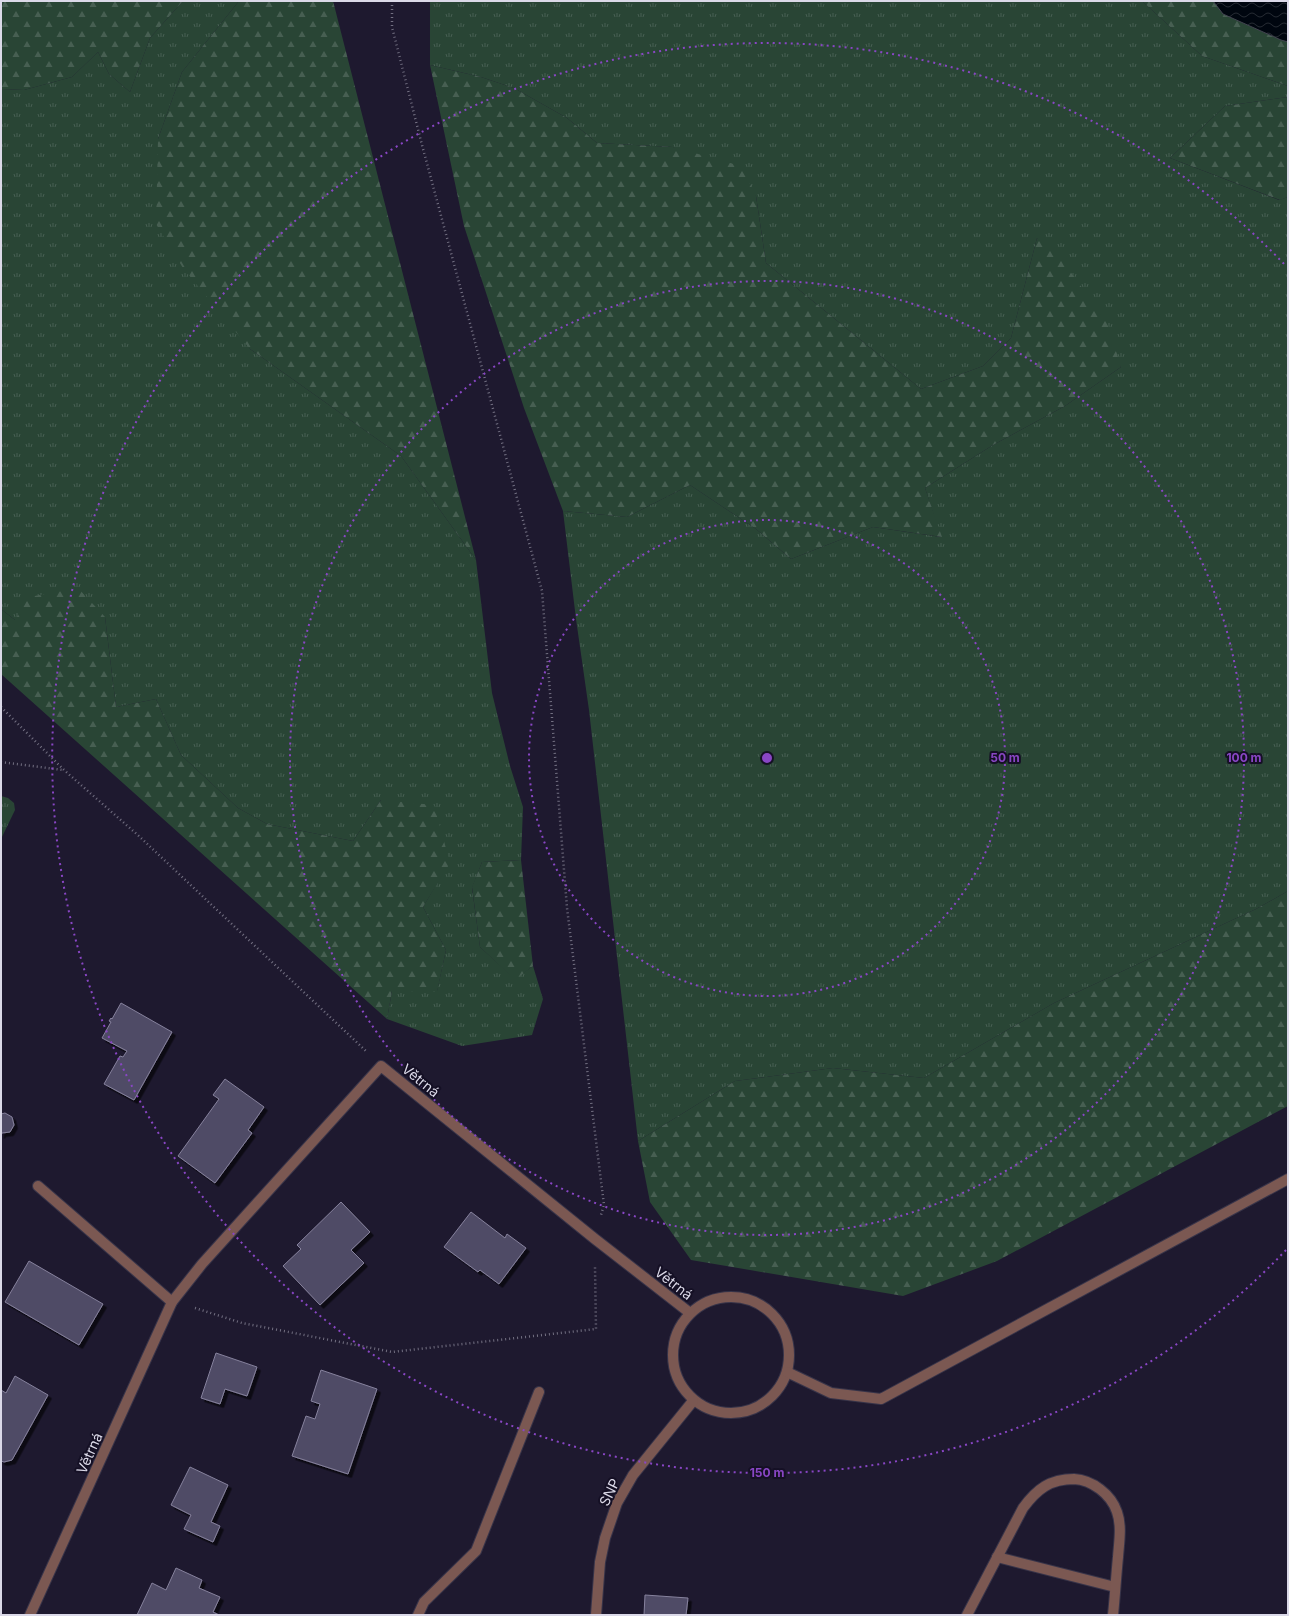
<svg xmlns="http://www.w3.org/2000/svg" width="1289" height="1616" font-family="Inter,sans-serif">
  <style>
    .grass { fill: url(#grass-tufts) }
    .forest { fill: url(#forest-firs) }
    .water { fill: url(#water-waves); stroke: #424550 }
    .building { fill: #504b66; stroke: #86829d; filter: url(#shadow) }
    .lines { fill: none; stroke-linecap: round; stroke-linejoin: round }
    .minor-casing { stroke: #383449; stroke-width: 12 }
    .path { stroke: #737082; stroke-width: 2.5; stroke-dasharray: 1 3; stroke-linecap: butt }
    .minor { stroke: #7b5852; stroke-width: 10 }
    .ring { fill: none; stroke: #8946c5; stroke-width: 2; stroke-dasharray: 2 4 }
    .labels { text-anchor: middle; dominant-baseline: central; stroke-width: 4; stroke-linejoin: round; paint-order: stroke }
    .street-label { font-size: 14px; fill: #dbd9e8; stroke: #151025 }
    .centre { fill: #8946c5; stroke: #151025; stroke-width: 2 }
    .ring-label { font-size: 12px; text-anchor: middle; font-weight: bold; fill: #8946c5; stroke: #151025; stroke-width: 4; stroke-linejoin: round; paint-order: stroke }
  </style>
  <defs>
    <pattern id="grass-tufts" width="24" height="20" patternUnits="userSpaceOnUse"><rect width="24" height="20" fill="#294535"/><path d="M3 7l-1-3M5 7V3M7 7l1-3M15 17l-1-3M17 17v-4M19 17l1-3" fill="none" stroke="#475f52"/></pattern>
    <pattern id="forest-firs" width="22" height="20" patternUnits="userSpaceOnUse"><rect width="22" height="20" fill="#294535"/><path d="M5 1l3.5 6h-7zM16 11l3.5 6h-7z" fill="#475f52"/></pattern>
    <pattern id="water-waves" width="16" height="10" patternUnits="userSpaceOnUse"><rect width="16" height="10" fill="#00060f"/><path d="M0 5q4-4 8 0t8 0" fill="none" stroke="#252a32"/></pattern>
    <filter id="shadow"><feDropShadow dx="3.5" dy="3.5" stdDeviation="0" flood-color="#0009"/></filter>
  </defs>
  <rect width="100%" height="100%" fill="#1e192f"/>
  <g class="grass">
    <path d="M 183,1 L 239,1 L 182,72 L 158,139 L 250,349 L 401,456 L 476,560 L 492,693 L 510,766 L 523,807 L 521,860 L 482,862 L 472,888 L 480,947 L 515,979 L 533,966 L 543,999 L 532,1035 L 462,1046 L 387,1019 L 392,991 L 437,991 L 446,950 L 423,907 L 449,863 L 381,800 L 353,841 L 267,824 L 238,808 L 181,755 L 156,699 L 116,707 L 105,617 L 15,620 L 1,609 L 1,89 L 24,90 L 72,77 L 98,52 L 109,74 L 130,92 L 150,38 Z"/>
    <path d="M 430,1 L 1142,1 L 1202,56 L 1288,86 L 1288,97 L 1225,106 L 1170,158 L 1279,200 L 1288,197 L 1288,891 L 1256,909 L 1054,1003 L 924,1078 L 833,1068 L 735,1081 L 638,1141 L 589,710 L 576,619 L 563,511 L 627,517 L 690,485 L 756,529 L 791,559 L 873,527 L 941,537 L 925,488 L 993,445 L 1065,406 L 1121,367 L 1037,238 L 1011,338 L 983,366 L 921,389 L 766,263 L 756,196 L 673,147 L 597,143 L 567,118 L 514,88 L 481,77 L 430,65 Z"/>
    <path d="M 1,796 L 8,798 L 14,803 L 15,810 L 1,839 Z"/>
  </g>
  <g class="forest">
    <path d="M 1,1 L 183,1 L 150,38 L 130,92 L 109,74 L 98,52 L 72,77 L 24,90 L 1,89 Z"/>
    <path d="M 239,1 L 333,1 L 476,560 L 401,456 L 250,349 L 183,268 L 156,224 L 158,139 L 182,72 Z"/>
    <path d="M 1142,1 L 1213,1 L 1223,14 L 1281,40 L 1288,42 L 1288,86 L 1202,56 Z"/>
    <path d="M 430,65 L 481,77 L 514,88 L 567,118 L 597,143 L 673,147 L 741,166 L 756,196 L 766,263 L 921,389 L 983,366 L 1011,338 L 1037,238 L 1061,259 L 1107,322 L 1121,367 L 1065,406 L 993,445 L 925,488 L 942,537 L 873,527 L 791,559 L 756,529 L 690,485 L 627,517 L 563,511 L 524,408 L 464,226 Z"/>
    <path d="M 1288,97 L 1288,197 L 1280,200 L 1170,158 L 1225,106 Z"/>
    <path d="M 78,588 L 105,617 L 116,707 L 156,699 L 181,755 L 238,808 L 267,824 L 353,841 L 381,800 L 434,805 L 450,863 L 423,907 L 446,950 L 437,992 L 392,991 L 387,1019 L 1,674 L 1,609 L 15,620 L 29,597 Z"/>
    <path d="M 521,860 L 533,966 L 515,980 L 480,947 L 472,887 L 482,862 Z"/>
    <path d="M 1288,891 L 1288,1106 L 997,1261 L 903,1296 L 691,1260 L 650,1202 L 638,1141 L 735,1081 L 833,1068 L 924,1078 L 1054,1003 L 1256,909 Z"/>
  </g>
  <path class="water" d="M 1213,1 L 1288,1 L 1288,42 L 1281,40 L 1223,14 Z"/>
  <g class="building">
    <path d="M 121,1003 L 172,1032 L 134,1100 L 104,1084 L 120,1056 L 123,1057 L 127,1051 L 102,1038 L 111,1022 L 109,1021 L 111,1018 L 112,1019 Z"/>
    <path d="M 225,1079 L 264,1107 L 248,1130 L 252,1133 L 215,1183 L 178,1156 L 219,1099 L 213,1095 Z"/>
    <path d="M 5,1113 L 12,1117 L 14,1125 L 10,1132 L 2,1133 L 1,1135 L 1,1114 Z"/>
    <path d="M 341,1202 L 370,1232 L 351,1250 L 364,1263 L 320,1305 L 283,1266 L 301,1249 L 297,1245 Z"/>
    <path d="M 471,1212 L 505,1238 L 507,1234 L 526,1248 L 499,1284 L 480,1270 L 478,1272 L 444,1247 Z"/>
    <path d="M 29,1261 L 103,1304 L 79,1345 L 5,1302 Z"/>
    <path d="M 216,1353 L 257,1367 L 247,1396 L 225,1389 L 220,1404 L 201,1398 Z"/>
    <path d="M 321,1370 L 377,1389 L 348,1474 L 292,1456 L 306,1416 L 315,1419 L 320,1404 L 311,1401 Z"/>
    <path d="M 15,1376 L 48,1395 L 12,1460 L 4,1462 L 1,1461 L 1,1390 L 6,1393 Z"/>
    <path d="M 190,1467 L 228,1485 L 211,1522 L 220,1526 L 213,1542 L 184,1529 L 191,1515 L 171,1505 Z"/>
    <path d="M 176,1568 L 202,1580 L 199,1588 L 220,1597 L 213,1612 L 219,1615 L 137,1615 L 152,1583 L 166,1590 Z"/>
    <path d="M 645,1595 L 688,1598 L 686,1615 L 644,1615 Z"/>
  </g>
  <g class="lines">
    <g class="minor-casing">
      <g id="minor">
        <path d="M 38,1186 L 172,1302"/>
        <circle cx="731" cy="1355" r="58"/>
        <path d="M 787,1372 L 831,1393 L 881,1399 L 1288,1179"/>
        <path d="M 997,1557 L 1115,1587"/>
        <path d="M 30,1615 L 172,1302 L 202,1264 L 381,1066 L 595,1239 L 690,1313"/>
        <path d="M 418,1615 L 424,1602 L 476,1551 L 539,1392"/>
        <path d="M 596,1615 L 600,1562 L 605,1538 L 617,1503 L 633,1475 L 693,1401"/>
        <path d="M 967,1615 L 1023,1508 C 1037,1489 1050,1479 1074,1479 C 1092,1480 1111,1494 1117,1512 C 1122,1526 1119,1543 1118,1557 C 1116,1577 1115,1596 1113,1615"/>
      </g>
    </g>
    <g class="path">
      <path d="M 392,1 L 392,27 L 422,145 L 542,591 L 567,908 L 604,1205 L 601,1215"/>
      <path d="M 1,707 L 64,770 L 140,837 L 366,1051"/>
      <path d="M 1,762 L 63,770"/>
      <path d="M 195,1308 L 242,1323 L 392,1352 L 596,1329 L 595,1267"/>
    </g>
    <use href="#minor" class="minor"/>
  </g>
  <g class="ring">
    <circle cx="767" cy="758" r="238"/>
    <circle cx="767" cy="758" r="477"/>
    <path d="M1286 1250A715 715 0 1 1 1286 266"/>
  </g>
  <g class="labels">
    <g class="street-label">
      <text transform="translate(421 1080) rotate(39)">Větrná</text>
      <text transform="translate(674 1283) rotate(38)">Větrná</text>
      <text transform="translate(89 1453) rotate(-66)">Větrná</text>
      <text transform="translate(609 1492) rotate(-64)">SNP</text>
    </g>
  </g>
  <circle cx="767" cy="758" r="6" class="centre"/>
  <g class="ring-label">
    <text x="1005" y="762">50 m</text>
    <text x="1244" y="762">100 m</text>
    <text x="767" y="1477">150 m</text>
  </g>
  <rect width="1289" height="1616" fill="none" stroke="#dbd9e8" stroke-width="4"/>
</svg>
